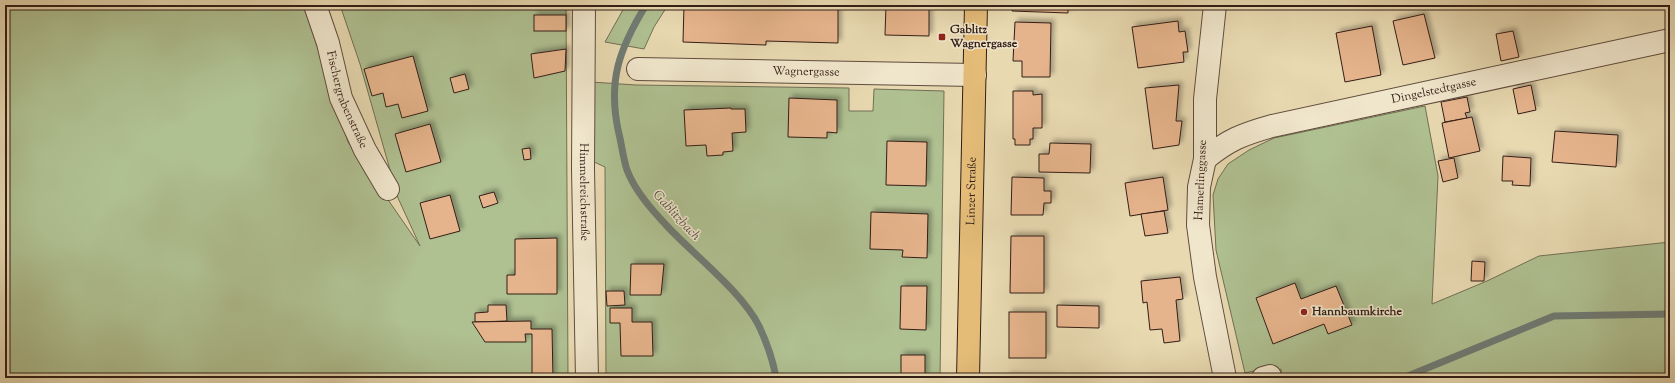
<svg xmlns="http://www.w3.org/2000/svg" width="1675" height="383" font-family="'Sorts Mill Goudy',serif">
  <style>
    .green { fill: #afc091; stroke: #716f54 }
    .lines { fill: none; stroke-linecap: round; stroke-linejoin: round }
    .stream { stroke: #707b74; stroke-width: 7 }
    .building { fill: #e6b48c; stroke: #331e16; filter: url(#shadow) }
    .minor-casing { stroke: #604d3d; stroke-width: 24 }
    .major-casing { stroke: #331e16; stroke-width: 24 }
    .minor { stroke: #f0e6cc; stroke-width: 22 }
    .major { stroke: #e4bc78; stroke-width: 22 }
    .poi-dot { fill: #8f2418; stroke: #f0e6cc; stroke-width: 1.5 }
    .labels { text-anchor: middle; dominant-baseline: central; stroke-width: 3; stroke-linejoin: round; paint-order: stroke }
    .poi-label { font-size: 12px; font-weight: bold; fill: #331e16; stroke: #f0e6cc; text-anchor: start }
    .street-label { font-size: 12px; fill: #331e16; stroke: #f0e6cc }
    .water-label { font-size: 13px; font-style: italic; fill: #514c45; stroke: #f0e6cc }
  </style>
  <defs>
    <filter id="shadow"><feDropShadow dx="3.5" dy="-3.5" stdDeviation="2" flood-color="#0004"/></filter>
  </defs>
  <rect width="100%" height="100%" fill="#e8d9b1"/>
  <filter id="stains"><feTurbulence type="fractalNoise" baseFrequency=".005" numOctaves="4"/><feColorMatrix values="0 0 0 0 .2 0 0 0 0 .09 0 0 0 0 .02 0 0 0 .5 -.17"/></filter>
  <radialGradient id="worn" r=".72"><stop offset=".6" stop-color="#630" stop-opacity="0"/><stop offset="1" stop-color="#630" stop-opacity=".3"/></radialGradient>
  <g class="green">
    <path d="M 5,5 L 304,5 L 348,142 L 420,246 L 398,198 L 360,64 L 340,5 L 566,5 L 568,378 L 5,378 Z"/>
    <path d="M 619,5 L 668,5 L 654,27 L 644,49 L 605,42 L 624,8 Z"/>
    <path d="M 591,82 L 636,85 L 849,88 L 849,111 L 873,111 L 874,89 L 944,91 L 940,378 L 606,378 L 605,167 L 592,161 Z"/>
    <path d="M 1425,106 L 1438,176 L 1432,304 L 1487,281 L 1539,256 L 1670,242 L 1670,378 L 1282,378 L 1281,369 L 1268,374 L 1267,368 L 1245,373 L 1216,250 L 1213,195 L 1218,179 L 1228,164 L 1249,150 L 1274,138 Z"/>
  </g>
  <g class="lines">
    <g class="stream">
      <path d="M 646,5 C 619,49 607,82 619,134 C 622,146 623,158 627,170 C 635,191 652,210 667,226 C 694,255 742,292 759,326 C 767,343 773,360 776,378"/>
      <path d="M 1403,378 L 1554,316 L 1670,314"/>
    </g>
  </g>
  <g class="building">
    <path d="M 684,5 L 838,5 L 838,43 L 766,41 L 766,45 L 683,42 Z"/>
    <path d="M 886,5 L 929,5 L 929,36 L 885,35 Z"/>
    <path d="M 1012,5 L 1068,5 L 1068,13 L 1012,11 Z"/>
    <path d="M 1424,14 L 1435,58 L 1403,65 L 1393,21 Z"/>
    <rect x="534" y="15" width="32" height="16"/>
    <path d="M 1178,21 L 1179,32 L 1185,31 L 1188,52 L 1183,52 L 1184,62 L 1138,68 L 1132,27 Z"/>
    <path d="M 1015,22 L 1051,23 L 1050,77 L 1022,77 L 1022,61 L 1013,61 Z"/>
    <path d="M 1372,26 L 1381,75 L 1345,82 L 1336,33 Z"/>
    <path d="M 1513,31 L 1519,57 L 1501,61 L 1496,34 Z"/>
    <path d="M 566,49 L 565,71 L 534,78 L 531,54 Z"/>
    <path d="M 413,56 L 428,111 L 402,118 L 398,104 L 386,107 L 383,93 L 372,96 L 364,69 Z"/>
    <path d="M 465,74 L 469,89 L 454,93 L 450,78 Z"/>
    <path d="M 1179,85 L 1176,121 L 1182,121 L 1179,145 L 1153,149 L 1145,88 Z"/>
    <path d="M 1531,85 L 1536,110 L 1518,114 L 1513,89 Z"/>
    <path d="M 1013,91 L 1033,91 L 1033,95 L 1042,94 L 1042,128 L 1033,128 L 1033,139 L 1030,139 L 1030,145 L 1015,145 L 1015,139 L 1013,139 Z"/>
    <path d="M 1467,97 L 1470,112 L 1465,113 L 1467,118 L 1445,122 L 1441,102 Z"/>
    <path d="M 789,98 L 837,100 L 837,133 L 827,132 L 827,138 L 788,137 Z"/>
    <path d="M 731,108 L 731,109 L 745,109 L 746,132 L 732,133 L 733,151 L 723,152 L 723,155 L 707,156 L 706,145 L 686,146 L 684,110 Z"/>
    <path d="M 1472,117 L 1480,151 L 1449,158 L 1442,123 Z"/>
    <path d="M 430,124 L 441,162 L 406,172 L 395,134 Z"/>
    <path d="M 1555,131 L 1618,135 L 1616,167 L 1552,162 Z"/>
    <path d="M 887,141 L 927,142 L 926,186 L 886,185 Z"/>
    <path d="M 1050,143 L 1091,144 L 1090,173 L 1039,172 L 1039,154 L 1049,154 Z"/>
    <path d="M 530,148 L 531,159 L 524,160 L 522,149 Z"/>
    <path d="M 1503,156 L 1531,158 L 1530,186 L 1512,185 L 1513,181 L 1502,181 Z"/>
    <path d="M 1454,158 L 1458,178 L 1443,182 L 1438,161 Z"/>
    <path d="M 1012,177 L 1044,178 L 1044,191 L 1051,191 L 1051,203 L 1044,203 L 1043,215 L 1011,215 Z"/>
    <path d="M 1163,177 L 1168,210 L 1130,216 L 1125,183 Z"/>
    <path d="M 494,192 L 498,203 L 483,208 L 479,196 Z"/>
    <path d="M 450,195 L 460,231 L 430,239 L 420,203 Z"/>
    <path d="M 1164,211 L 1168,233 L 1145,236 L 1141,214 Z"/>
    <path d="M 871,212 L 928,214 L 927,258 L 902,257 L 903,250 L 870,249 Z"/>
    <path d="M 1011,236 L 1044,236 L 1044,293 L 1010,293 Z"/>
    <path d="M 557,238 L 557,294 L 507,294 L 507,275 L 515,275 L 515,239 Z"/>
    <path d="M 1472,261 L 1485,262 L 1484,281 L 1471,281 Z"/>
    <path d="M 631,264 L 664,264 L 661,295 L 630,295 Z"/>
    <path d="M 1180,277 L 1183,299 L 1176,300 L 1180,341 L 1164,343 L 1162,329 L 1150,330 L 1147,302 L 1143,303 L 1141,281 Z"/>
    <path d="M 1295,283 L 1301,299 L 1336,286 L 1352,325 L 1328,334 L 1324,324 L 1273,344 L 1256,298 Z"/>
    <path d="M 901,286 L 927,286 L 926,330 L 900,329 Z"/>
    <path d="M 606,291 L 624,291 L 625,305 L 607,306 Z"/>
    <path d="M 488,305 L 506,305 L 507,321 L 475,322 L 475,313 L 488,312 Z"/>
    <path d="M 1057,305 L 1099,306 L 1099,328 L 1057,327 Z"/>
    <path d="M 610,308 L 632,308 L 632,322 L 652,322 L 653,356 L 621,356 L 620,323 L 610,323 Z"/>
    <rect x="1009" y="312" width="37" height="46"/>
    <path d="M 531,321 L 531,329 L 552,329 L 553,378 L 532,378 L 532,334 L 525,334 L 526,342 L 485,342 L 472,322 Z"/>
    <rect x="901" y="355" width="24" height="23"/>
    <path d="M 1007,376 L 1060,378 L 1007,378 Z"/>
  </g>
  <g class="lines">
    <g class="minor-casing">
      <g id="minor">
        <path id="s1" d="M 315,5 L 328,43 L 341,98 L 365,150 L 388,189"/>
        <path id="s2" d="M 584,5 L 583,169 L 587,378"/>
        <path d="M 1215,5 L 1205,99 L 1205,159 L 1199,187 L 1198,225 L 1205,277 L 1225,378"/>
        <path id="s3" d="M 638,69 L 975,75"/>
        <path id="s4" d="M 1205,159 C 1228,140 1243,134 1272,126 L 1670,40"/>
        <path d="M 1263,378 L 1270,376"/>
      </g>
    </g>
    <g class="major-casing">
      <g id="major">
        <path id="s5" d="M 968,378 L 976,5"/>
      </g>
    </g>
    <use href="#minor" class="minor"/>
    <use href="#major" class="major"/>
  </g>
  <g class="poi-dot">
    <rect x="938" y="33" width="8" height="8" rx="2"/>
    <circle cx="1304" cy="312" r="4"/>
  </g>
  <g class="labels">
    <g class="poi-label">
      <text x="950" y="30">Gablitz<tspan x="950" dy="14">Wagnergasse</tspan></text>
      <text x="1312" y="312">Hannbaumkirche</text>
    </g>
    <g class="street-label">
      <text stroke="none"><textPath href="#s3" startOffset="168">Wagnergasse</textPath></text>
      <text stroke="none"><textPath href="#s4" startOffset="241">Dingelstedtgasse</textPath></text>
      <text stroke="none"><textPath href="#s1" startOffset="100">Fischergrabenstraße</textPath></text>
      <text transform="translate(1201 180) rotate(-87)">Hamerlinggasse</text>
      <text stroke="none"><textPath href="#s5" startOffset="187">Linzer Straße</textPath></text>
      <text stroke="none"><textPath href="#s2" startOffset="187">Himmelreichstraße</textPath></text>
    </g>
    <g class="water-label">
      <text transform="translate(676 216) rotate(47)">Gablitzbach</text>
    </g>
  </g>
  <rect width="1675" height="383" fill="none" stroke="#e8d9b1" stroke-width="20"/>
  <rect x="6" y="6" width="1663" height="371" fill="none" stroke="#331e16" stroke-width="2"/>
  <rect x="10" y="10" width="1655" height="363" fill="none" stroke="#331e16"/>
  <rect width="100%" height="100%" filter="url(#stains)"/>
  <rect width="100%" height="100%" fill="url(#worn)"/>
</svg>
